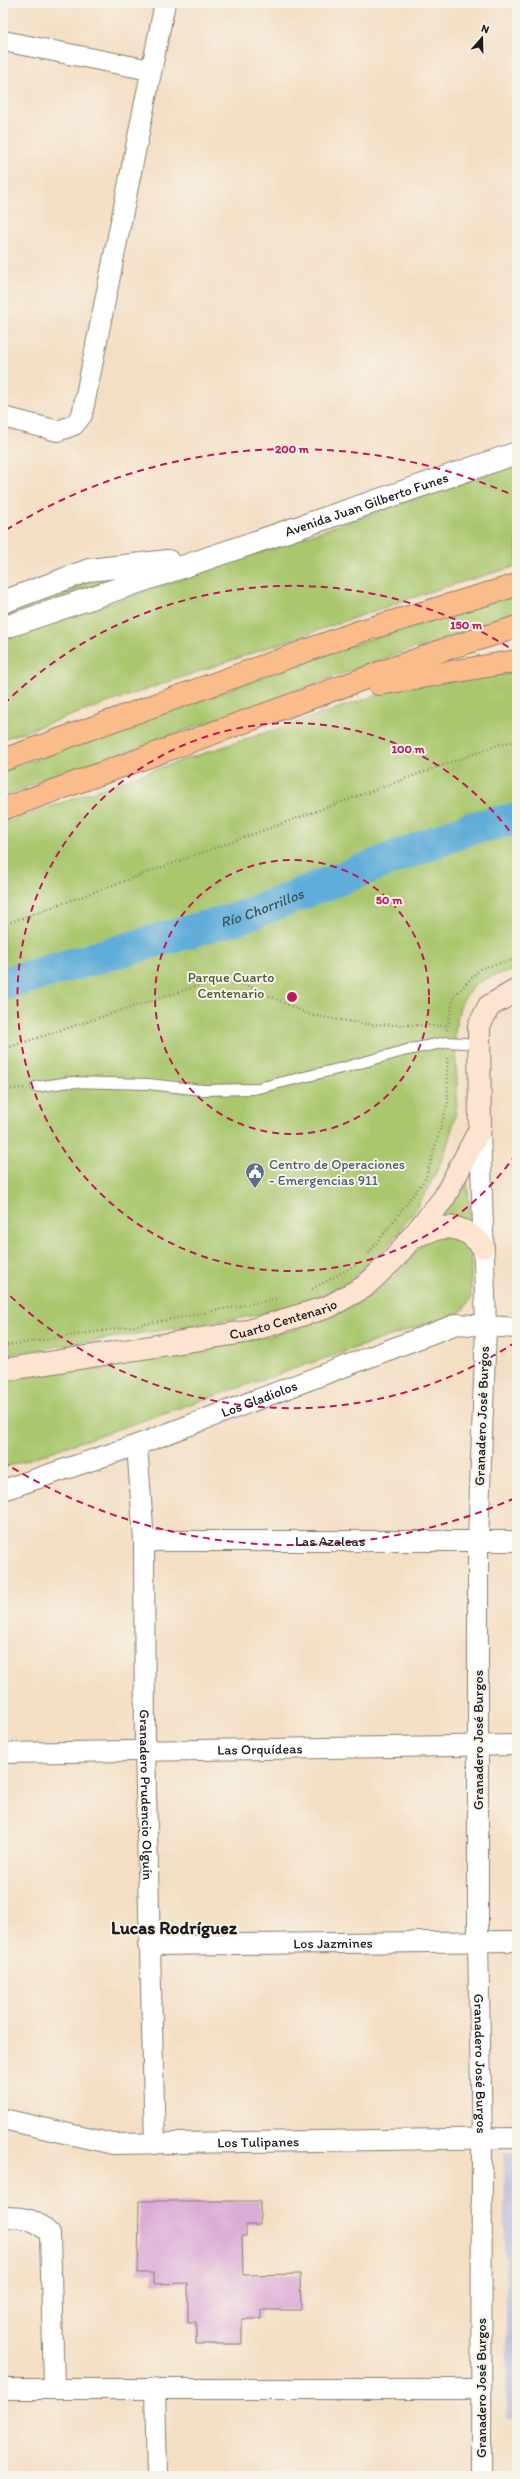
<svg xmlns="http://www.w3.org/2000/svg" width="520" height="2479" font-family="Itim,sans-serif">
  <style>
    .industrial { fill: #c2c1dc }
    .green { fill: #aac76e; stroke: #637245 }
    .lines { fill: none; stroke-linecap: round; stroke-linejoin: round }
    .river { stroke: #60add9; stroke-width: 33 }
    .building { fill: #dbabd7 }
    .service-casing { stroke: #887e70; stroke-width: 12 }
    .minor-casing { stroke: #887e70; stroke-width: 22 }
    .tertiary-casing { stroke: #887e70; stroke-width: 24 }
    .secondary-casing { stroke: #887e70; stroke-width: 24 }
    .trunk-casing { stroke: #887e70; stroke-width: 24 }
    .path { stroke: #887e70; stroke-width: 2.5; stroke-dasharray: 1 3; stroke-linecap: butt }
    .service { stroke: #fff; stroke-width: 10 }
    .minor { stroke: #fff; stroke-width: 20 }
    .tertiary { stroke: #fff; stroke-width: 22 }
    .secondary { stroke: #fde4d1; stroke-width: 22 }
    .trunk { stroke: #fabc8b; stroke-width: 22 }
    .ring { fill: none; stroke: #c2185b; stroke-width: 2; stroke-dasharray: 7 5 }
    .labels { text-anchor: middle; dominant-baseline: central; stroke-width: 4; stroke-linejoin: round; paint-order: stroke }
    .street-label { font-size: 14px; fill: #1c1c1c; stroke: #f7f3e8 }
    .park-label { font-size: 14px; fill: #4e5839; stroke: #f7f3e8 }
    .service-label { font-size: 14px; fill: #4e5e75; stroke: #f7f3e8; text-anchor: start }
    .water-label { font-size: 15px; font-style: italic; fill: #375668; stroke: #f7f3e8 }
    .district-label { font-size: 18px; font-weight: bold; fill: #1c1c1c; stroke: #f7f3e8 }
    .centre { fill: #c2185b; stroke: #f7f3e8; stroke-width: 2 }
    .ring-label { font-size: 12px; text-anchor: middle; font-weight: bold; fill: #c2185b; stroke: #f7f3e8; stroke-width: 4; stroke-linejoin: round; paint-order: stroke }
  </style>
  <rect width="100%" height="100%" fill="#f7f3e8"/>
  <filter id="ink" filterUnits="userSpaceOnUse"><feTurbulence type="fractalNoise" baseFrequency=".025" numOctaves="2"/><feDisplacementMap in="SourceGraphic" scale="8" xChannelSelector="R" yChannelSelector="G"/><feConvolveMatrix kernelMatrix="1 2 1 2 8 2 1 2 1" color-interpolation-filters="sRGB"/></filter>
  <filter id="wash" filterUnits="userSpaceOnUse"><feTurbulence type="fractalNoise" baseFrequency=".012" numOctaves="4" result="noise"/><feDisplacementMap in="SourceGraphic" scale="16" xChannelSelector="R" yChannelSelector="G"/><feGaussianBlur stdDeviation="0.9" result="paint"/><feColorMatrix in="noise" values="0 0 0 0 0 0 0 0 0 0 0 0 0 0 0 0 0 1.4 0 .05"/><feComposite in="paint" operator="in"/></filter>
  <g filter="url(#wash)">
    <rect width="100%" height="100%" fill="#f4dfc4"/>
    <path class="industrial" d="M 504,2152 L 517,2152 L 517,2419 L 507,2419 Z"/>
    <g class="green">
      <path d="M 517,464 L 517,566 L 435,590 L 3,739 L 3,640 Z"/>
      <path d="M 101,576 L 103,582 L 3,619 L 3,612 Z"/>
      <path d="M 517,595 L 517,617 L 403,652 L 3,796 L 3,771 L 361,642 Z"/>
      <path d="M 517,672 L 517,970 C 495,975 476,978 464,999 C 448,1029 459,1069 457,1101 C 452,1165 397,1252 342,1285 C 293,1314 231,1319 175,1328 C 118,1337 60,1346 3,1355 L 3,824 L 139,775 L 396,689 Z"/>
      <path d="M 466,1174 L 471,1221 L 460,1219 L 435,1222 Z"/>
      <path d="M 440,1234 L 468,1243 L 471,1251 L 471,1299 L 461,1312 L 3,1468 L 3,1379 C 73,1370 143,1359 213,1347 C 253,1339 296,1332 333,1316 C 357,1305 380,1291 399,1272 C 415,1257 417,1243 440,1234 Z"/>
    </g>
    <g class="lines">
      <path class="river" id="s1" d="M 3,984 L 241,917 L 471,828 L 517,819"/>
    </g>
    <g id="blocks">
      <path class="building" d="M 139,2201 L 260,2201 L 260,2225 L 246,2225 L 246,2236 L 242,2236 L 243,2275 L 300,2274 L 301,2310 L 261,2310 L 261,2319 L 242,2319 L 242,2344 L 196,2344 L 196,2322 L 188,2322 L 188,2283 L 153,2284 L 153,2273 L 138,2273 Z"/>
    </g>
  </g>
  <g filter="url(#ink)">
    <use href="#blocks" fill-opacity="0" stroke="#887e70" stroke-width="1"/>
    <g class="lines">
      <g class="service-casing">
        <path id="service" d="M 36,1087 L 70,1082 L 148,1084 L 203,1090 L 254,1089 L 346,1067 L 407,1050 L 447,1042 L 478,1044"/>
      </g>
      <g class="minor-casing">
        <g id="minor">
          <path d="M 3,41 L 150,70"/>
          <path d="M 3,417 L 58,431 L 74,425 L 82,415 L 165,3"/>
          <path id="s2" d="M 480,1129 L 486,1327 L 478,1541 L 478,1942 L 482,2138 L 481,2476"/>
          <path id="s3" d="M 137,1445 L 144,1541 L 145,1751 L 155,2144"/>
          <path id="s4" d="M 3,1490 L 137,1445 L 457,1324 L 517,1328"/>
          <path id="s5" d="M 144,1541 L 517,1541"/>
          <path id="s6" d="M 3,1753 L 517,1745"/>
          <path id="s7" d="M 148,1945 L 517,1941"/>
          <path id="s8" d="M 3,2119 L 113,2144 L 517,2138"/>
          <path d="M 3,2217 C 24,2217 35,2218 50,2234 L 54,2388"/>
          <path d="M 155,2388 L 157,2476"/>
          <path d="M 3,2389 L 480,2389"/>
        </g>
      </g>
      <g class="tertiary-casing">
        <g id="tertiary">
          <path d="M 3,602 L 89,570 L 168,561"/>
          <path id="s9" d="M 3,628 L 517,453"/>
        </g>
      </g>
      <g class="secondary-casing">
        <g id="secondary">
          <path d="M 411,1238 C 440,1225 461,1220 483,1247"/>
          <path id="s10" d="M 3,1370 L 245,1332 L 328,1307 L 364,1287 L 394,1259 L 444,1198 L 480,1129 L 479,1026 L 489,1006 L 517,990"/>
        </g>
      </g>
      <g class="trunk-casing">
        <g id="trunk">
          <path d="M 379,684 L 517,661"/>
          <path d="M 3,760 L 358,632 L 517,585"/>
          <path d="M 3,809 L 446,649 L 517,627"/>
        </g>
      </g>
      <g class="path">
        <path d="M 3,925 L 501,744 L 517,741"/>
        <path d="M 447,1030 L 454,996 L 481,968 L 517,959"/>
        <path d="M 3,1049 L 215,980 L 246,985 L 310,1015 L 365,1024 L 447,1026"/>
        <path d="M 3,1090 L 24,1088"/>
        <path d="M 369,1253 L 426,1178 L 448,1102 L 447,1057"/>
        <path d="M 312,1289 L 356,1265"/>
        <path d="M 3,1346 L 134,1326 L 282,1298"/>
      </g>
      <use href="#service" class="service"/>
      <use href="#minor" class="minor"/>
      <use href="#tertiary" class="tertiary"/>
      <use href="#secondary" class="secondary"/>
      <use href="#trunk" class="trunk"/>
    </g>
  </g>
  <g class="ring">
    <circle cx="292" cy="997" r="137"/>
    <path d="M516 1154A274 274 0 1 1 516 840"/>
    <path d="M516 1342A411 411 0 0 1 4 1290M4 704A411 411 0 0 1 516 652"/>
    <path d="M515 1498A548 548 0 0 1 6 1464M6 530A548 548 0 0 1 515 496"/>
  </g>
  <defs>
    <g id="civic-pin" transform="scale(1)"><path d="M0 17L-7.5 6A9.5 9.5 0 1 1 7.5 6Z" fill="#5c6f8a" stroke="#f7f3e8"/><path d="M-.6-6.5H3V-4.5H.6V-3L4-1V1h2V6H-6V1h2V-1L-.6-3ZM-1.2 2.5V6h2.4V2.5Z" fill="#fff"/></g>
  </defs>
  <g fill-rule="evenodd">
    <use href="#civic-pin" x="255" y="1172"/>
  </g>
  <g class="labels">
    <g class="street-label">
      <text stroke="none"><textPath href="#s9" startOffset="384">Avenida Juan Gilberto Funes</textPath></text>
      <text stroke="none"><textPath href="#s10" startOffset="285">Cuarto Centenario</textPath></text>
      <text stroke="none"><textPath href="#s4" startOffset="272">Los Gladiolos</textPath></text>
      <text transform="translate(482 1416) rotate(-88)">Granadero José Burgos</text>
      <text stroke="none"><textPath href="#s5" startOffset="186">Las Azaleas</textPath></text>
      <text transform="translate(478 1740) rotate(-90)">Granadero José Burgos</text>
      <text stroke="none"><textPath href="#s6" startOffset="257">Las Orquídeas</textPath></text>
      <text stroke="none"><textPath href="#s3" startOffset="350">Granadero Prudencio Olguín</textPath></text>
      <text stroke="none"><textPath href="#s7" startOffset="185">Los Jazmines</textPath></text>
      <text stroke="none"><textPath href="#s2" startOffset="935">Granadero José Burgos</textPath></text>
      <text stroke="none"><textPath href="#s8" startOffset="258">Los Tulipanes</textPath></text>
      <text transform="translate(481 2388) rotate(-90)">Granadero José Burgos</text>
    </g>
    <g class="park-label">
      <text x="231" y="977">Parque Cuarto<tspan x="231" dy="16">Centenario</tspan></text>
    </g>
    <g class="service-label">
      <text x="269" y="1164">Centro de Operaciones<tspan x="269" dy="16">- Emergencias 911</tspan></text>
    </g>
    <g class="water-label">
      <text stroke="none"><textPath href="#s1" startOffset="270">Río Chorrillos</textPath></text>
    </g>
    <g class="district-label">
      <text x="174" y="1928">Lucas Rodríguez</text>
    </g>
  </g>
  <circle cx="292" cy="997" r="6" class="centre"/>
  <g class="ring-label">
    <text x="292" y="453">200 m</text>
    <text x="466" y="629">150 m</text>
    <text x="408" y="753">100 m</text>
    <text x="389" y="904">50 m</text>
  </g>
  <rect width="520" height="2479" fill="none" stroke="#f7f3e8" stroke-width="16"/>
  <g transform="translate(482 38) rotate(20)" stroke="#f7f3e8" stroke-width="3" paint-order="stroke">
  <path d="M0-3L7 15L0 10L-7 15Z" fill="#1c1c1c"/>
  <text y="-6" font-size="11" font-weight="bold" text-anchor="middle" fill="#1c1c1c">N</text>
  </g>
</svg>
